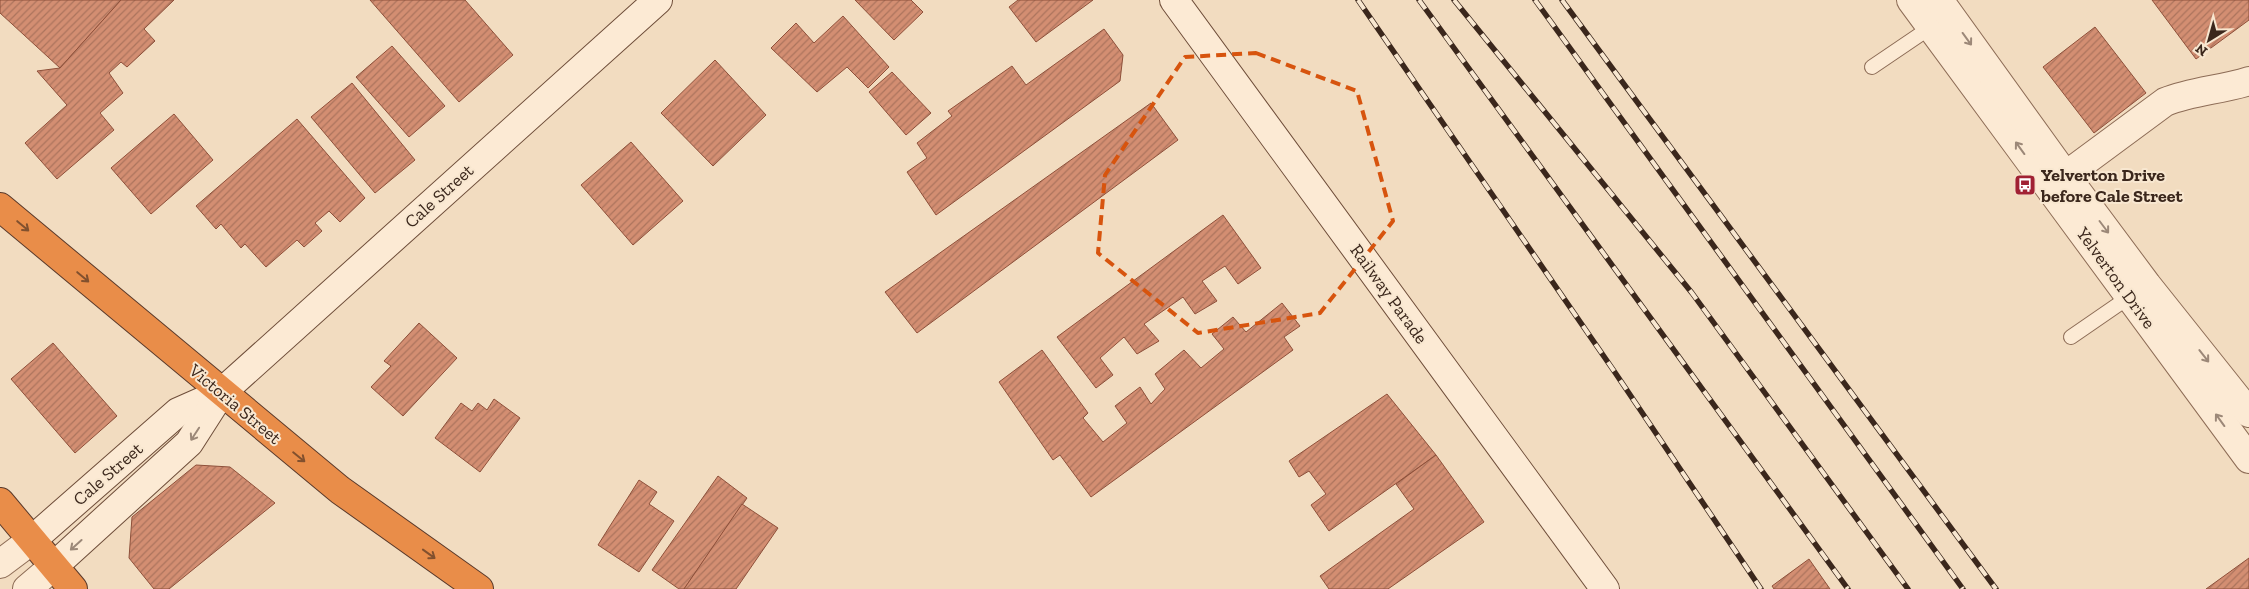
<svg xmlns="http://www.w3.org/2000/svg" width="2249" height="589" font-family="'Zilla Slab',serif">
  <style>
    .building { fill: url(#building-hatch); stroke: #8e503a }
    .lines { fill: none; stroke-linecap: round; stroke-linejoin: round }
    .lane-casing { stroke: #8d6c56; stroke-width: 16 }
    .street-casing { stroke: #8d6c56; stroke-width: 30 }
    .secondary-casing { stroke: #6e4d39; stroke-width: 30 }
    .highway-casing { stroke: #5a3a2b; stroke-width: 30 }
    .lane { stroke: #fcead4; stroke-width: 14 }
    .street { stroke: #fcead4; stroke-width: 28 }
    .secondary { stroke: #fcead4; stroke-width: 28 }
    .highway { stroke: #e98d49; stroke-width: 28 }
    .rail-casing { stroke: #3b271c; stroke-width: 5.5 }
    .rail { stroke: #f8e7d0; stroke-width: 4; stroke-dasharray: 11; stroke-linecap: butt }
    .oneway { stroke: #9c8878 }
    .oneway2 { stroke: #81502e }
    .marked { fill: none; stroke: #d7540e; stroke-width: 4; stroke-dasharray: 10 6; stroke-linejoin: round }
    .labels { text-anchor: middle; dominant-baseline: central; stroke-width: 4; stroke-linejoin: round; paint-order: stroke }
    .poi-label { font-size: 18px; font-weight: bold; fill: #3b271c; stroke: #f8e7d0; text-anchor: start }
    .street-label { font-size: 18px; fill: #3b271c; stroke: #f8e7d0 }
  </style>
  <defs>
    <pattern id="building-hatch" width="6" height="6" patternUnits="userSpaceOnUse" patternTransform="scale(1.25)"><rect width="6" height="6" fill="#d38e72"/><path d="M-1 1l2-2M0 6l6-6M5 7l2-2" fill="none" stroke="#ac745d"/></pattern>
  </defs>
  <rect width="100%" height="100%" fill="#f2dcc0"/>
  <g class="building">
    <path d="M 0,0 L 121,0 L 60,68 L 0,13 Z"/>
    <path d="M 121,0 L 174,0 L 144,29 L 155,41 L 127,67 L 121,62 L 109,73 L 123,93 L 100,113 L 114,130 L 57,179 L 25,143 L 67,105 L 37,71 L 60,68 Z"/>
    <path d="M 370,0 L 465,0 L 513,55 L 459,102 Z"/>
    <path d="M 855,0 L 911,0 L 923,12 L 894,40 Z"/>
    <path d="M 1018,0 L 1093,0 L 1036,42 L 1009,7 Z"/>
    <path d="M 2152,0 L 2249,0 L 2249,20 L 2196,59 Z"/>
    <path d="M 843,16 L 889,67 L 868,88 L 847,67 L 817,92 L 771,48 L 796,23 L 814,43 Z"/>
    <path d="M 2095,27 L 2146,93 L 2094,133 L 2043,67 Z"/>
    <path d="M 1104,29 L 1123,55 L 1120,81 L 936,215 L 907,172 L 927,158 L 917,143 L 952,116 L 948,111 L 1012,66 L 1026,85 Z"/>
    <path d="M 392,46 L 445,106 L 409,137 L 356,77 Z"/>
    <path d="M 715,60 L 766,115 L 713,166 L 661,113 Z"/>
    <path d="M 892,72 L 931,113 L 906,135 L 869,92 Z"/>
    <path d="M 352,83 L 415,160 L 375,193 L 311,117 Z"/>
    <path d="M 1151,103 L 1178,140 L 917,333 L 885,292 Z"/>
    <path d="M 174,114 L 213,160 L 151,214 L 111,168 Z"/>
    <path d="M 297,119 L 365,198 L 340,222 L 329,211 L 315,223 L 322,231 L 304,247 L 297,240 L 266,267 L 245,244 L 241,248 L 221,224 L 216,229 L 196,206 Z"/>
    <path d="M 631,142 L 683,201 L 633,245 L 581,185 Z"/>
    <path d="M 1223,215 L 1261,268 L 1238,284 L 1225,266 L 1202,281 L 1217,301 L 1195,314 L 1183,297 L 1144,324 L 1159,341 L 1137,354 L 1124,337 L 1100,358 L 1113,375 L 1096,388 L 1057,337 Z"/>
    <path d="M 1282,303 L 1300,326 L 1284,337 L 1293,350 L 1091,497 L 1060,455 L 1053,460 L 999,382 L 1042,350 L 1088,413 L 1083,418 L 1103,442 L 1127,423 L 1115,406 L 1140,387 L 1151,404 L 1165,389 L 1155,374 L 1184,350 L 1201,368 L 1224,349 L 1212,334 L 1233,317 L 1246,332 Z"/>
    <path d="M 419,323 L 457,358 L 403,416 L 371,387 L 391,366 L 384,361 Z"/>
    <path d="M 53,343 L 117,416 L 75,453 L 11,379 Z"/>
    <path d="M 1387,394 L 1436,455 L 1329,531 L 1311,505 L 1326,494 L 1309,471 L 1299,477 L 1289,461 Z"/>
    <path d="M 494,399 L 520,418 L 480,472 L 435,438 L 461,403 L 472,411 L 478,403 L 487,410 Z"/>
    <path d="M 1436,455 L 1484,522 L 1388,589 L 1329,589 L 1320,576 L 1414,509 L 1396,484 Z"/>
    <path d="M 196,465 L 230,467 L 275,503 L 169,589 L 154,589 L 129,558 L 132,517 Z"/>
    <path d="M 718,476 L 747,498 L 684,589 L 679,589 L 652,570 Z"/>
    <path d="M 639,480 L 657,492 L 649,504 L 674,521 L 639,572 L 598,545 Z"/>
    <path d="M 742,504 L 778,528 L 736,589 L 684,589 Z"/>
    <path d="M 2249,558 L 2249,589 L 2206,589 Z"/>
    <path d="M 1809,559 L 1830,589 L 1774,589 L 1772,586 Z"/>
  </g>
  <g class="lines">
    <g class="lane-casing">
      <g id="lane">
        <path d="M 1872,67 L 1934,25"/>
        <path d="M 2071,337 L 2132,295"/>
      </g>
    </g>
    <g class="street-casing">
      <g id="street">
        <path d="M 1911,0 L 2249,459"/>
        <path d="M 1939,0 L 2065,175 L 2147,285 L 2249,413"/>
        <path d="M 2050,187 L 2165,102 C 2192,91 2221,90 2249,81"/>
        <path d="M 0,564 L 32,540"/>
        <path d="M 27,589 L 54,566"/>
      </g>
    </g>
    <g class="secondary-casing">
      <g id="secondary">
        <path d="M 1174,0 L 1605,589"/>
        <path d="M 32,540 L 178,412 L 221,393"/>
        <path d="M 54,566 L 189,443 L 221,393 L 658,0"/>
      </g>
    </g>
    <g class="highway-casing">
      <g id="highway">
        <path d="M 0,207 L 340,490 L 479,589"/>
        <path d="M 0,502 L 73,589"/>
      </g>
    </g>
    <use href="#lane" class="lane"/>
    <use href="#street" class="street"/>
    <use href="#secondary" class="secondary"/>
    <use href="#highway" class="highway"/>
    <g class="rail-casing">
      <g id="rail">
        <path d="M 1358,0 L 1614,371 L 1761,589"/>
        <path d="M 1419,0 L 1848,589"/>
        <path d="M 1454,0 L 1692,293 L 1908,589"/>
        <path d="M 1535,0 L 1963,589"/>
        <path d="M 1562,0 L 1996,589"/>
      </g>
    </g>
    <use href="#rail" class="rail"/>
  </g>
  <defs><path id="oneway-shaft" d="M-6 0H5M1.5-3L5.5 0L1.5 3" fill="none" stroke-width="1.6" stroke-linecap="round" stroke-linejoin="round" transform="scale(1.25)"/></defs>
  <g class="oneway">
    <use href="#oneway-shaft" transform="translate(1967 39) rotate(54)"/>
    <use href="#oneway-shaft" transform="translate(2020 148) rotate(-126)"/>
    <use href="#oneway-shaft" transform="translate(2104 227) rotate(53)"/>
    <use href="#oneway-shaft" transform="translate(2204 356) rotate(52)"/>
    <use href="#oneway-shaft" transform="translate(2220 420) rotate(-126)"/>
    <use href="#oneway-shaft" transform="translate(195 434) rotate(123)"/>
    <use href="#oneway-shaft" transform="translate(76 545) rotate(138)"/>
  </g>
  <g class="oneway2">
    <use href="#oneway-shaft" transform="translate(23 226) rotate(40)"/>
    <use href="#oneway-shaft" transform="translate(83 277) rotate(40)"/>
    <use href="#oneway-shaft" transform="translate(299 457) rotate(39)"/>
    <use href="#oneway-shaft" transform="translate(429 554) rotate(36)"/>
  </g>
  <path class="marked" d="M 1256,53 L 1357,91 L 1393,221 L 1320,313 L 1198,333 L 1098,253 L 1105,175 L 1185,57 Z"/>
  <defs>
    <g id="bus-square" transform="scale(1.125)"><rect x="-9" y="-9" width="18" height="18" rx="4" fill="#a12133" stroke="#f8e7d0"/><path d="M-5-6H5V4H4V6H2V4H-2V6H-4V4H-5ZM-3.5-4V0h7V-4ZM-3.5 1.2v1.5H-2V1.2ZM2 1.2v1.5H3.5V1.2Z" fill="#fff"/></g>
  </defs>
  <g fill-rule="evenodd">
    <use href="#bus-square" x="2025" y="185"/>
  </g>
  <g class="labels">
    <g class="poi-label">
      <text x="2041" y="175">Yelverton Drive<tspan x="2041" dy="21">before Cale Street</tspan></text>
    </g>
    <g class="street-label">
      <text transform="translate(439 196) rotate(-42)">Cale Street</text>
      <text transform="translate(2116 278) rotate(54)">Yelverton Drive</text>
      <text transform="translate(1389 294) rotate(54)">Railway Parade</text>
      <text transform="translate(235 404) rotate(40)">Victoria Street</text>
      <text transform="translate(108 474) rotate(-41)">Cale Street</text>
    </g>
  </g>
  <g transform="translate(2209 40) rotate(217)" stroke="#f8e7d0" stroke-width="4" paint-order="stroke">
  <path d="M0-4L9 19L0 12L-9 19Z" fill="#3b271c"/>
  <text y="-8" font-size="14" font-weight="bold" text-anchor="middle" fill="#3b271c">N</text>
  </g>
</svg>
